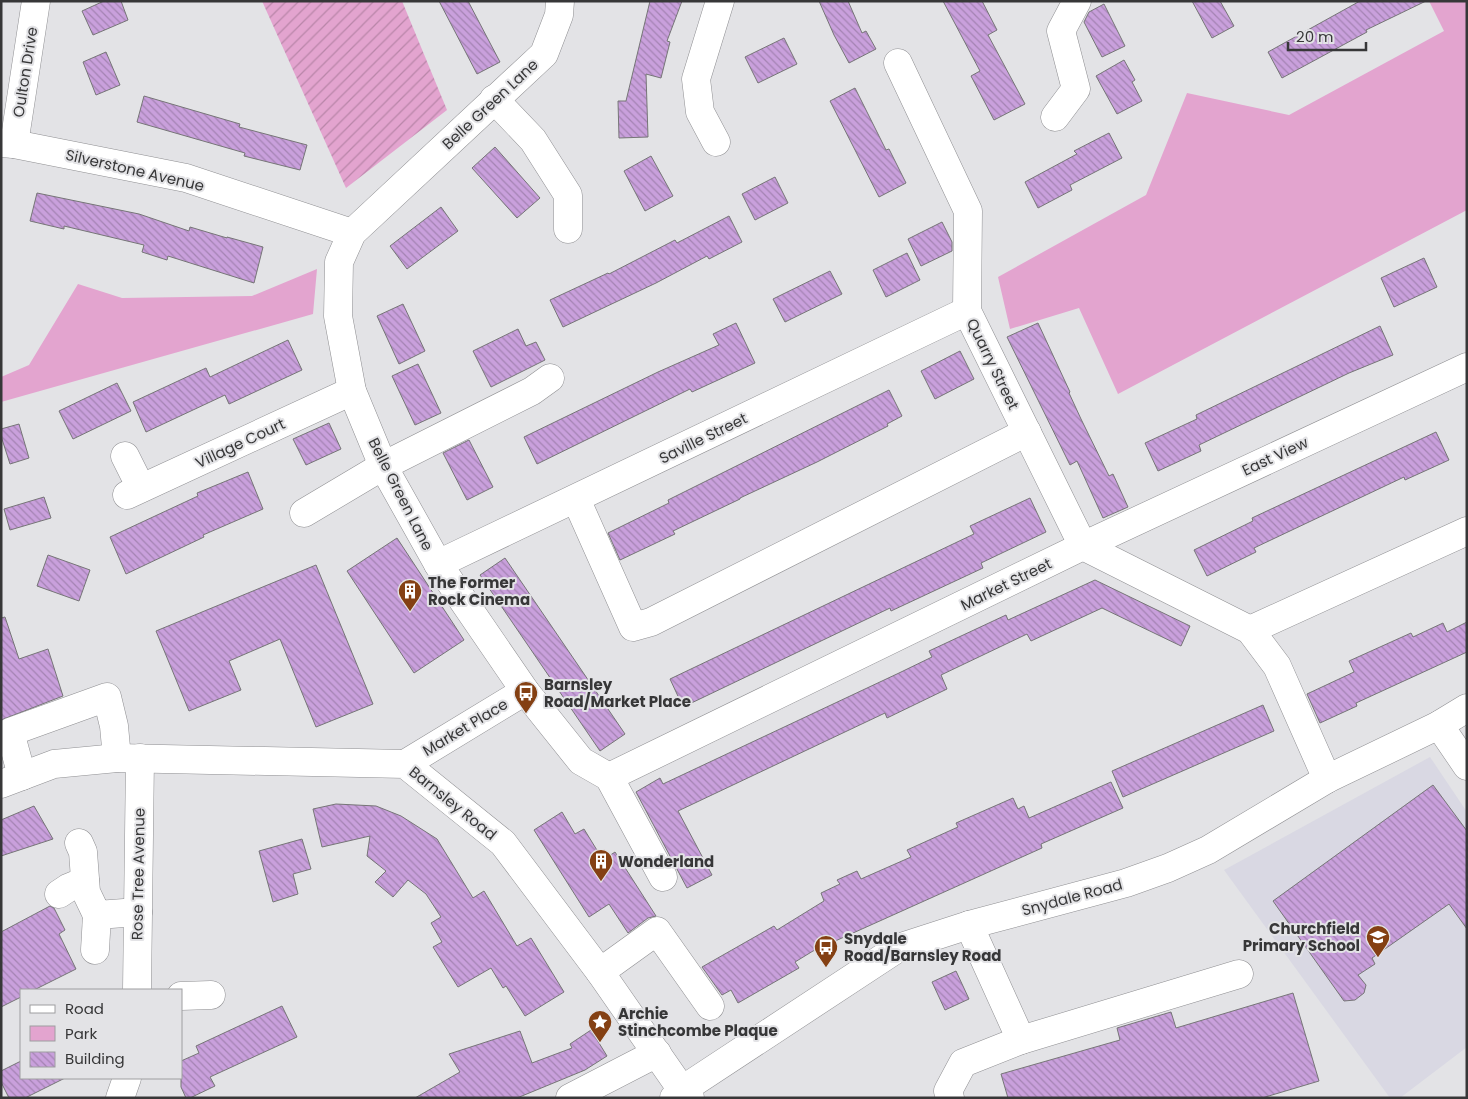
<svg xmlns="http://www.w3.org/2000/svg" width="1468" height="1099" font-family="Poppins,sans-serif">
  <style>
    .built { fill: #d9d8e3 }
    .green { fill: #e3a4cf }
    .garden { fill: url(#garden-furrows) }
    .building { fill: url(#building-back-hatch); stroke: #767577 }
    .lines { fill: none; stroke-linecap: round; stroke-linejoin: round }
    .minor-casing { stroke: #8f8f92; stroke-width: 29 }
    .minor { stroke: #fff; stroke-width: 28 }
    .labels { text-anchor: middle; dominant-baseline: central; stroke-width: 4; stroke-linejoin: round; paint-order: stroke }
    .street-label { font-size: 15px; fill: #373738; stroke: #e3e3e6 }
    .poi-label { font-size: 15px; font-weight: bold; fill: #373738; stroke: #e3e3e6; text-anchor: start }
  </style>
  <defs>
    <pattern id="garden-furrows" width="10" height="10" patternUnits="userSpaceOnUse" patternTransform="scale(1.25)"><rect width="10" height="10" fill="#e3a4cf"/><path d="M-1 1l2-2M0 10L10 0M9 11l2-2" fill="none" stroke="#b986a9"/></pattern>
    <pattern id="building-back-hatch" width="6" height="6" patternUnits="userSpaceOnUse" patternTransform="scale(1.25)"><rect width="6" height="6" fill="#c9a0dc"/><path d="M-1 5l2 2M0 0l6 6M5-1l2 2" fill="none" stroke="#a483b3"/></pattern>
  </defs>
  <rect width="100%" height="100%" fill="#e3e3e6"/>
  <path class="built" d="M 1430,757 L 1467,812 L 1467,1047 L 1400,1098 L 1390,1098 L 1224,870 Z"/>
  <g class="green">
    <path d="M 1429,1 L 1467,1 L 1467,210 L 1118,394 L 1079,308 L 1010,329 L 998,277 L 1146,195 L 1187,93 L 1289,115 L 1444,31 Z"/>
    <path d="M 317,269 L 313,314 L 1,402 L 1,377 L 29,365 L 78,284 L 122,298 L 252,296 Z"/>
  </g>
  <path class="garden" d="M 262,1 L 402,1 L 447,110 L 346,188 Z"/>
  <g class="building">
    <path d="M 104,1 L 121,1 L 128,20 L 93,35 L 82,11 Z"/>
    <path d="M 439,1 L 468,1 L 500,62 L 477,74 Z"/>
    <path d="M 650,1 L 682,1 L 667,41 L 670,42 L 661,78 L 646,74 L 648,137 L 619,138 L 618,101 L 626,101 Z"/>
    <path d="M 819,1 L 848,1 L 862,33 L 866,31 L 876,49 L 849,63 L 834,35 Z"/>
    <path d="M 943,1 L 982,1 L 997,30 L 988,35 L 1025,104 L 994,120 L 971,76 L 980,71 Z"/>
    <path d="M 1192,1 L 1220,1 L 1234,26 L 1212,38 Z"/>
    <path d="M 1360,1 L 1426,1 L 1366,30 L 1367,32 L 1282,78 L 1268,52 Z"/>
    <path d="M 1104,4 L 1125,46 L 1102,57 L 1084,22 L 1089,12 Z"/>
    <path d="M 784,38 L 797,64 L 758,83 L 745,57 Z"/>
    <path d="M 106,52 L 120,85 L 96,95 L 83,62 Z"/>
    <path d="M 1124,60 L 1135,80 L 1132,82 L 1142,101 L 1117,114 L 1096,76 Z"/>
    <path d="M 855,88 L 886,150 L 889,149 L 906,183 L 879,197 L 830,101 Z"/>
    <path d="M 144,96 L 240,124 L 239,127 L 307,145 L 300,170 L 244,156 L 245,153 L 137,122 Z"/>
    <path d="M 1109,133 L 1122,158 L 1070,185 L 1072,190 L 1038,208 L 1025,182 L 1077,154 L 1074,151 Z"/>
    <path d="M 495,147 L 540,198 L 517,218 L 472,168 Z"/>
    <path d="M 651,156 L 673,196 L 645,211 L 624,171 Z"/>
    <path d="M 775,177 L 788,203 L 755,220 L 742,194 Z"/>
    <path d="M 37,193 L 139,214 L 189,231 L 190,227 L 227,238 L 227,237 L 263,247 L 254,283 L 168,256 L 167,260 L 142,252 L 144,245 L 64,226 L 64,229 L 30,221 Z"/>
    <path d="M 441,207 L 458,231 L 407,269 L 390,246 Z"/>
    <path d="M 729,216 L 742,242 L 709,259 L 707,256 L 656,283 L 563,327 L 550,300 L 608,273 L 609,274 L 675,240 L 677,243 Z"/>
    <path d="M 942,222 L 952,242 L 952,251 L 921,266 L 908,239 Z"/>
    <path d="M 907,253 L 920,280 L 886,297 L 873,270 Z"/>
    <path d="M 1424,258 L 1437,287 L 1394,307 L 1381,278 Z"/>
    <path d="M 830,271 L 842,294 L 785,322 L 773,299 Z"/>
    <path d="M 403,304 L 425,351 L 399,364 L 377,316 Z"/>
    <path d="M 736,323 L 755,363 L 692,392 L 690,389 L 537,464 L 524,437 L 658,372 L 719,345 L 713,334 Z"/>
    <path d="M 1038,323 L 1070,392 L 1069,393 L 1081,419 L 1109,476 L 1113,474 L 1128,507 L 1103,518 L 1077,461 L 1070,465 L 1007,337 Z"/>
    <path d="M 1380,326 L 1393,355 L 1349,373 L 1199,445 L 1201,451 L 1158,471 L 1145,443 L 1197,419 L 1196,415 Z"/>
    <path d="M 518,329 L 526,346 L 536,342 L 545,360 L 491,387 L 473,351 Z"/>
    <path d="M 288,340 L 302,370 L 229,404 L 225,395 L 146,432 L 133,402 L 206,368 L 210,377 Z"/>
    <path d="M 960,351 L 974,379 L 935,399 L 921,371 Z"/>
    <path d="M 418,364 L 441,413 L 415,425 L 392,376 Z"/>
    <path d="M 117,383 L 131,411 L 73,439 L 59,411 Z"/>
    <path d="M 889,390 L 902,416 L 887,424 L 888,426 L 817,462 L 740,498 L 740,499 L 673,531 L 675,534 L 620,560 L 608,533 L 669,503 L 668,500 Z"/>
    <path d="M 329,423 L 341,449 L 306,465 L 293,439 Z"/>
    <path d="M 19,424 L 29,458 L 10,464 L 1,436 L 1,429 Z"/>
    <path d="M 1436,432 L 1449,460 L 1405,480 L 1404,477 L 1254,548 L 1256,552 L 1207,576 L 1194,550 L 1253,521 L 1252,518 Z"/>
    <path d="M 469,440 L 493,487 L 467,500 L 443,453 Z"/>
    <path d="M 248,472 L 263,509 L 203,535 L 204,537 L 126,574 L 110,537 L 198,496 L 197,493 Z"/>
    <path d="M 44,497 L 51,518 L 10,530 L 4,509 Z"/>
    <path d="M 1030,498 L 1046,532 L 981,563 L 983,568 L 891,611 L 890,608 L 683,707 L 670,679 L 974,534 L 970,526 Z"/>
    <path d="M 397,538 L 464,640 L 414,673 L 347,571 Z"/>
    <path d="M 48,555 L 90,570 L 79,601 L 37,586 Z"/>
    <path d="M 505,558 L 625,734 L 600,751 L 480,575 Z"/>
    <path d="M 316,565 L 373,704 L 316,727 L 280,639 L 229,661 L 241,690 L 189,711 L 156,631 Z"/>
    <path d="M 1095,580 L 1190,626 L 1181,646 L 1102,608 L 1031,641 L 1027,634 L 941,675 L 947,689 L 887,718 L 885,713 L 678,811 L 712,875 L 687,888 L 636,792 L 660,778 L 663,784 L 899,673 L 932,657 L 929,651 L 1006,615 L 1008,620 Z"/>
    <path d="M 5,617 L 19,659 L 48,649 L 63,696 L 1,720 L 1,618 Z"/>
    <path d="M 1467,622 L 1467,652 L 1356,703 L 1357,706 L 1320,723 L 1307,694 L 1354,672 L 1349,661 L 1411,633 L 1413,637 L 1443,623 L 1447,632 Z"/>
    <path d="M 1263,705 L 1274,731 L 1123,797 L 1112,771 Z"/>
    <path d="M 1111,782 L 1123,808 L 1041,844 L 1042,848 L 813,951 L 795,962 L 799,968 L 738,1003 L 731,990 L 722,995 L 702,967 L 774,926 L 777,930 L 824,901 L 821,893 L 840,884 L 837,880 L 857,871 L 861,879 L 911,857 L 907,850 L 958,827 L 956,823 L 1013,798 L 1018,809 L 1024,806 L 1029,818 Z"/>
    <path d="M 1433,785 L 1467,831 L 1467,929 L 1449,904 L 1372,958 L 1375,964 L 1358,975 L 1366,985 L 1364,993 L 1355,1000 L 1344,1001 L 1273,901 Z"/>
    <path d="M 336,804 L 376,806 L 401,816 L 437,839 L 473,898 L 484,891 L 517,946 L 531,938 L 564,992 L 525,1016 L 506,986 L 503,988 L 491,968 L 458,987 L 433,947 L 442,942 L 431,923 L 441,917 L 426,894 L 408,880 L 393,897 L 375,882 L 386,871 L 367,856 L 370,836 L 322,847 L 313,809 Z"/>
    <path d="M 34,806 L 53,839 L 1,856 L 1,820 Z"/>
    <path d="M 562,812 L 575,834 L 584,829 L 603,860 L 615,852 L 656,916 L 648,918 L 628,933 L 609,904 L 589,917 L 534,830 Z"/>
    <path d="M 302,839 L 311,869 L 293,874 L 298,894 L 273,902 L 259,851 Z"/>
    <path d="M 50,906 L 54,908 L 65,930 L 59,934 L 76,969 L 34,990 L 21,990 L 21,997 L 1,1007 L 1,932 Z"/>
    <path d="M 956,971 L 969,999 L 945,1010 L 932,982 Z"/>
    <path d="M 1293,993 L 1319,1081 L 1262,1098 L 1008,1098 L 1001,1074 L 1120,1040 L 1117,1028 L 1171,1012 L 1176,1028 Z"/>
    <path d="M 282,1006 L 297,1037 L 210,1077 L 215,1086 L 190,1098 L 186,1098 L 181,1087 L 181,1061 L 199,1053 L 196,1046 Z"/>
    <path d="M 591,1030 L 607,1056 L 585,1070 L 517,1098 L 415,1098 L 460,1072 L 449,1054 L 520,1031 L 532,1063 L 572,1048 L 570,1044 Z"/>
    <path d="M 21,1061 L 21,1078 L 65,1078 L 25,1098 L 9,1098 L 1,1082 L 1,1071 Z"/>
  </g>
  <g class="lines">
    <g class="minor-casing">
      <g id="minor">
        <path d="M 560,1 L 559,15 L 544,54 L 352,233 L 339,262 L 338,316 L 352,391 L 383,466 L 438,564 L 525,691 L 581,761 L 609,777"/>
        <path d="M 898,63 L 968,211 L 967,311 L 1083,546 L 1467,367"/>
        <path d="M 494,99 L 533,140 L 568,195 L 568,229"/>
        <path d="M 1055,117 L 1076,89 L 1061,31 L 1077,1"/>
        <path d="M 716,142 L 700,112 L 696,79 L 720,1"/>
        <path d="M 1,143 L 14,144 L 186,178 L 352,233"/>
        <path d="M 14,144 L 36,1"/>
        <path d="M 125,456 L 141,488"/>
        <path d="M 127,495 L 352,391"/>
        <path d="M 576,499 L 633,627 L 651,622 L 1027,432"/>
        <path d="M 304,513 L 383,466 L 532,391 L 550,378"/>
        <path d="M 438,564 L 967,311"/>
        <path d="M 1250,630 L 1467,531"/>
        <path d="M 1439,725 L 1467,766"/>
        <path d="M 405,764 L 525,691"/>
        <path d="M 22,776 L 10,732 L 107,697 L 114,726 L 117,758"/>
        <path d="M 609,777 L 1083,546 L 1250,630 L 1277,666 L 1327,779"/>
        <path d="M 609,777 L 663,877"/>
        <path d="M 1,784 L 54,764 L 117,758 L 405,764 L 503,843 L 600,972 L 682,1090 L 690,1098"/>
        <path d="M 79,843 L 83,852 L 86,892 L 97,915 L 138,912"/>
        <path d="M 59,894 L 68,888 L 85,881"/>
        <path d="M 969,925 L 1021,1040"/>
        <path d="M 95,950 L 97,915"/>
        <path d="M 600,972 L 657,931 L 710,1006"/>
        <path d="M 137,990 L 140,758"/>
        <path d="M 181,996 L 211,995"/>
        <path d="M 120,1098 L 127,1078"/>
        <path d="M 570,1098 L 657,1053"/>
        <path d="M 674,1098 L 682,1090 L 898,948 L 969,925 L 1126,883 L 1168,868 L 1208,850 L 1327,779 L 1439,725 L 1467,708"/>
        <path d="M 950,1098 L 948,1091 L 963,1063 L 1021,1040 L 1239,974"/>
      </g>
    </g>
    <use href="#minor" class="minor"/>
  </g>
  <defs>
    <g id="building-pin" transform="scale(1.25)"><path d="M0 17L-7.5 6A9.5 9.5 0 1 1 7.5 6Z" fill="#844013" stroke="#e3e3e6"/><path d="M-4-6H4V6H1V3H-1V6H-4ZM-2.5-4.3h1.7v1.8h-1.7ZM.8-4.3h1.7v1.8H.8ZM-2.5-1h1.7V.8h-1.7ZM.8-1h1.7V.8H.8Z" fill="#fff"/></g>
    <g id="bus-pin" transform="scale(1.25)"><path d="M0 17L-7.5 6A9.5 9.5 0 1 1 7.5 6Z" fill="#844013" stroke="#e3e3e6"/><path d="M-5-6H5V4H4V6H2V4H-2V6H-4V4H-5ZM-3.5-4V0h7V-4ZM-3.5 1.2v1.5H-2V1.2ZM2 1.2v1.5H3.5V1.2Z" fill="#fff"/></g>
    <g id="school-pin" transform="scale(1.25)"><path d="M0 17L-7.5 6A9.5 9.5 0 1 1 7.5 6Z" fill="#844013" stroke="#e3e3e6"/><path d="M0-5L7-2L0 1L-7-2ZM-4 1L0 2.5L4 1V4Q0 6-4 4Z" fill="#fff"/></g>
    <g id="sight-pin" transform="scale(1.25)"><path d="M0 17L-7.5 6A9.5 9.5 0 1 1 7.5 6Z" fill="#844013" stroke="#e3e3e6"/><path d="M0-6L1.8-2.2L6-1.7L2.9 1.2L3.7 5.4L0 3.3L-3.7 5.4L-2.9 1.2L-6-1.7L-1.8-2.2Z" fill="#fff"/></g>
  </defs>
  <g fill-rule="evenodd">
    <use href="#building-pin" x="410" y="591"/>
    <use href="#bus-pin" x="526" y="693"/>
    <use href="#building-pin" x="601" y="861"/>
    <use href="#school-pin" x="1378" y="937"/>
    <use href="#bus-pin" x="826" y="947"/>
    <use href="#sight-pin" x="600" y="1022"/>
  </g>
  <g class="labels">
    <g class="street-label">
      <text transform="translate(25 72) rotate(-81)">Oulton Drive</text>
      <text transform="translate(490 104) rotate(-43)">Belle Green Lane</text>
      <text transform="translate(135 170) rotate(13)">Silverstone Avenue</text>
      <text transform="translate(993 364) rotate(64)">Quarry Street</text>
      <text transform="translate(703 438) rotate(-26)">Saville Street</text>
      <text transform="translate(240 443) rotate(-25)">Village Court</text>
      <text transform="translate(1275 456) rotate(-25)">East View</text>
      <text transform="translate(401 494) rotate(63)">Belle Green Lane</text>
      <text transform="translate(1006 584) rotate(-26)">Market Street</text>
      <text transform="translate(465 727) rotate(-31)">Market Place</text>
      <text transform="translate(453 803) rotate(39)">Barnsley Road</text>
      <text transform="translate(138 874) rotate(-89)">Rose Tree Avenue</text>
      <text transform="translate(1072 897) rotate(-15)">Snydale Road</text>
    </g>
    <g class="poi-label">
      <text x="428" y="582">The Former<tspan x="428" dy="17">Rock Cinema</tspan></text>
      <text x="544" y="684">Barnsley<tspan x="544" dy="17">Road/Market Place</tspan></text>
      <text x="618" y="861">Wonderland</text>
      <text x="1360" y="928" text-anchor="end">Churchfield<tspan x="1360" dy="17">Primary School</tspan></text>
      <text x="844" y="938">Snydale<tspan x="844" dy="17">Road/Barnsley Road</tspan></text>
      <text x="618" y="1013">Archie<tspan x="618" dy="17">Stinchcombe Plaque</tspan></text>
    </g>
  </g>
  <rect width="1468" height="1099" fill="none" stroke="#373738" stroke-width="5"/>
  <rect x="20" y="989" width="162" height="90" fill="#e3e3e6" stroke="#9e9ea0"/>
  <rect x="30" y="1005" width="25" height="8" fill="#ffffff" stroke="#9e9ea0"/>
  <text x="65" y="1014" font-size="15" fill="#373738">Road</text>
  <rect x="30" y="1026" width="25" height="15" fill="#e3a4cf" stroke="#9e9ea0"/>
  <text x="65" y="1039" font-size="15" fill="#373738">Park</text>
  <rect x="30" y="1052" width="25" height="15" fill="url(#building-back-hatch)" stroke="#9e9ea0"/>
  <text x="65" y="1064" font-size="15" fill="#373738">Building</text>
  <path d="M1288 42v8h78v-8" fill="none" stroke="#373738" stroke-width="2.5"/>
  <text x="1296" y="42" font-size="15" fill="#373738" stroke="#e3e3e6" stroke-width="4" paint-order="stroke">20 m</text>
</svg>
